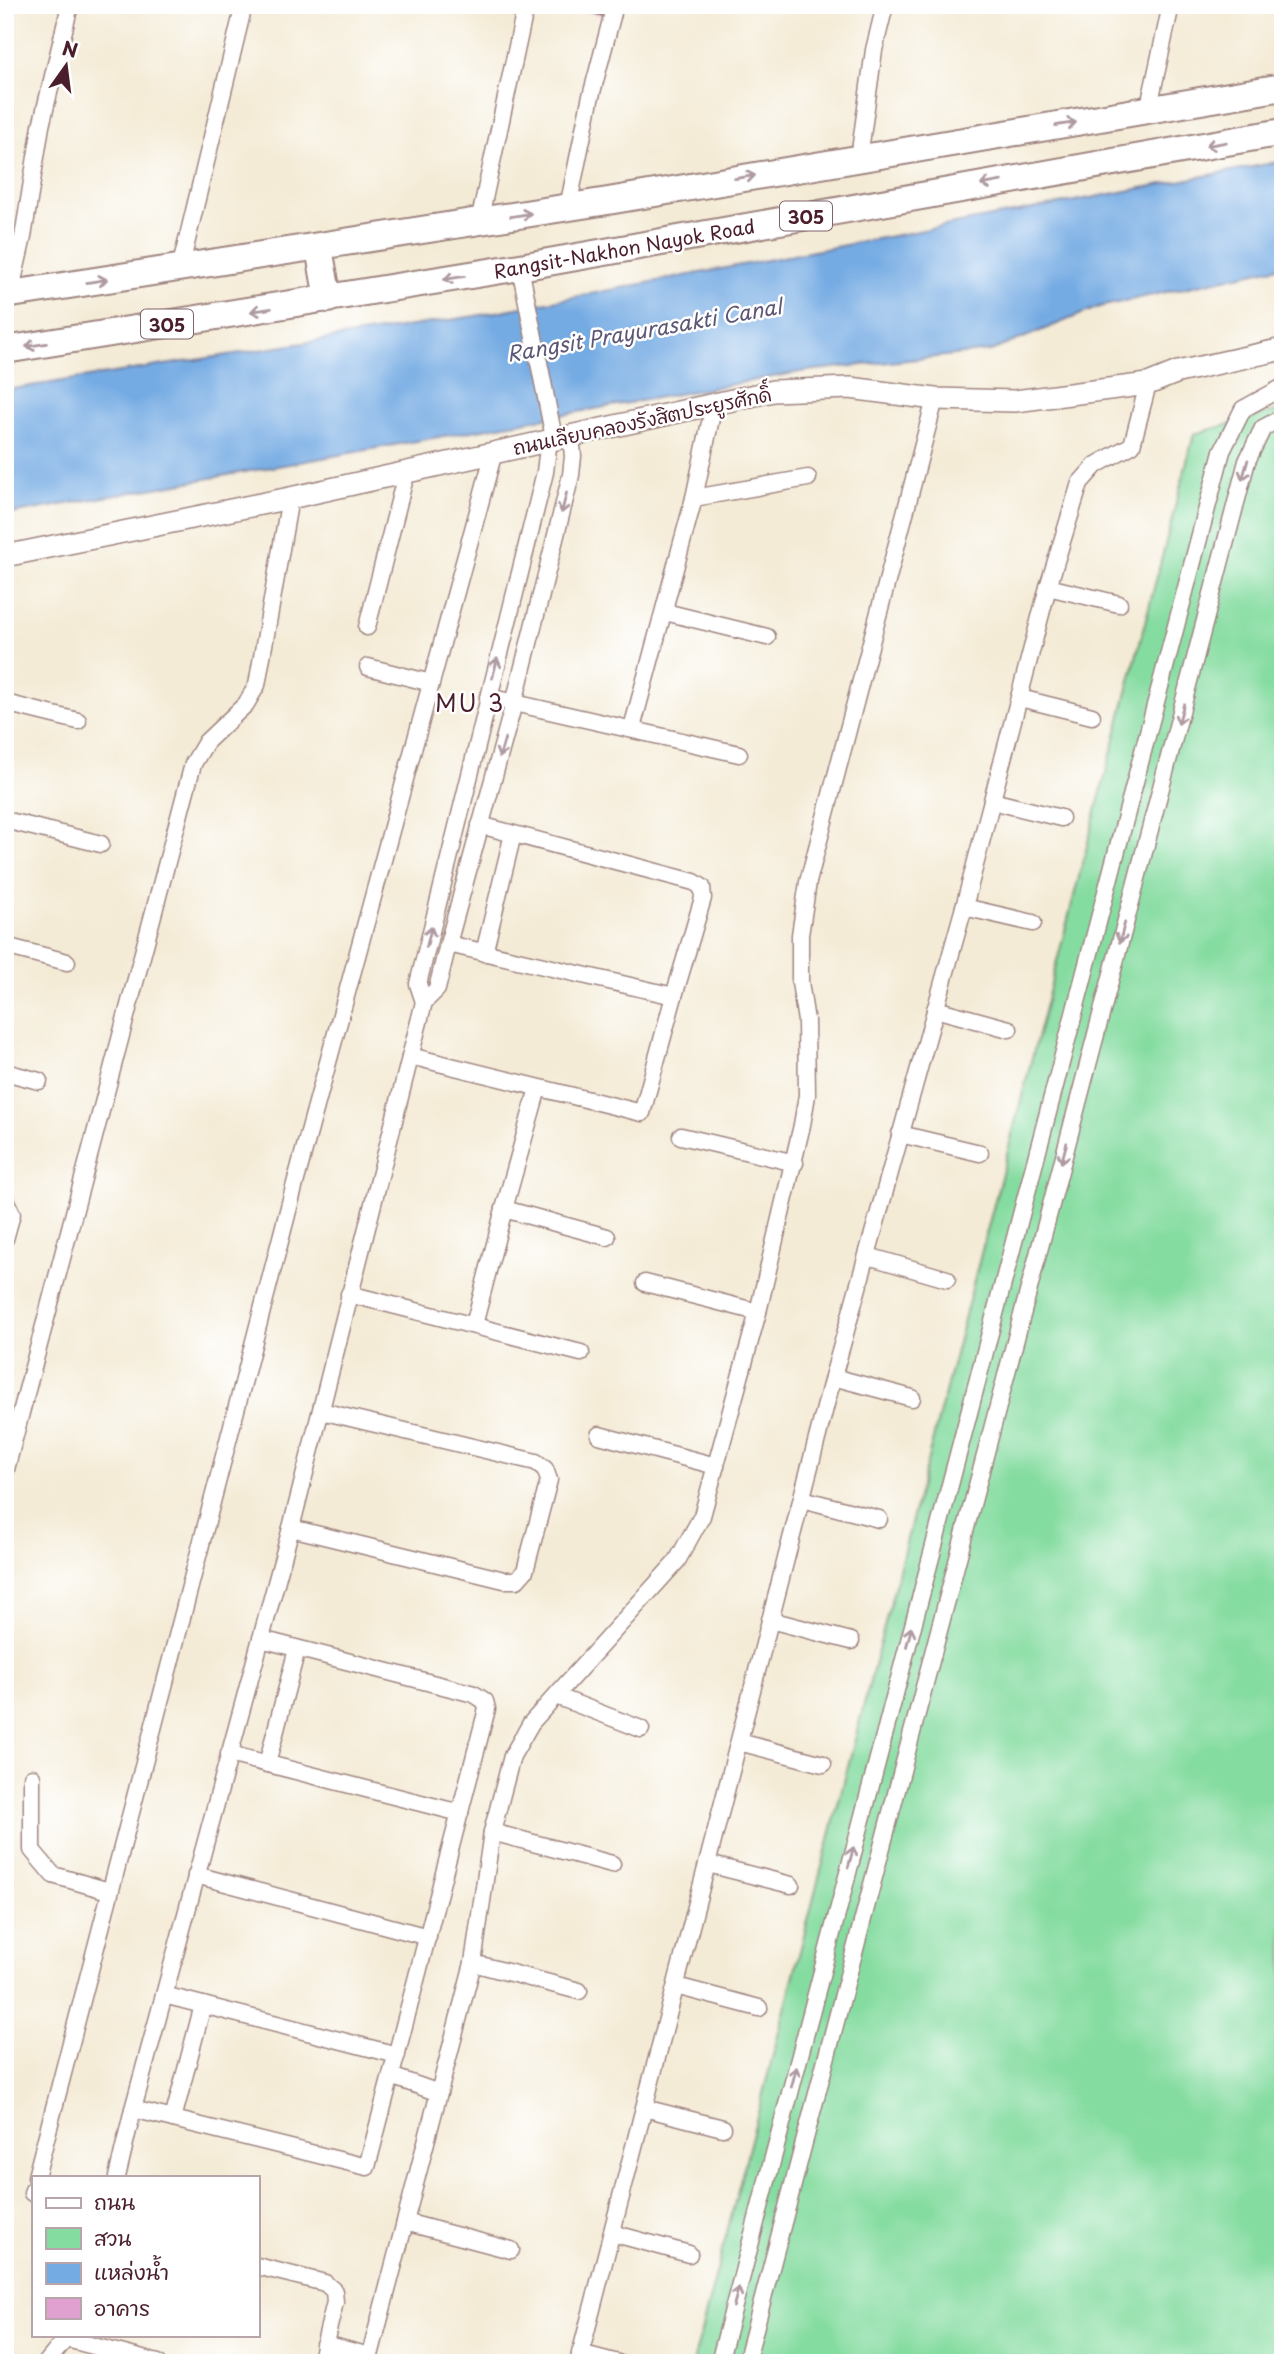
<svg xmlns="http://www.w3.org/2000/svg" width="1288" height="2368" font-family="'Playpen Sans','Playpen Sans Thai',sans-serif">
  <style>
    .green { fill: #85dca0; stroke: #687e66; stroke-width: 2 }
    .water { fill: #75abe3; stroke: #606587; stroke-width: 2 }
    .building { fill: #e0a1d0 }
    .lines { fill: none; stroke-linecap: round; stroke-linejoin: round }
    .minor-casing { stroke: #9f8580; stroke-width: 19 }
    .tertiary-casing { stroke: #9f8580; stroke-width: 24 }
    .primary-casing { stroke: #9f8580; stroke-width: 30 }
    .minor { stroke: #fff; stroke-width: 16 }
    .tertiary { stroke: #fff; stroke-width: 21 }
    .primary { stroke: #fff; stroke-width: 26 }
    .oneway { stroke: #ae9aa0 }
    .labels { text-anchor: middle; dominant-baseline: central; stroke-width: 5; stroke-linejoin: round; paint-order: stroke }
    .shield { fill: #fff; stroke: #80626b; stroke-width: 2 }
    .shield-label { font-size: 18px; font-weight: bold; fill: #4a1f2b }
    .street-label { font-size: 19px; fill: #4a1f2b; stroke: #fff }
    .water-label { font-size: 21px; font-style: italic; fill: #5b5775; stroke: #fff }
    .quarter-label { font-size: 23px; letter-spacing: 2px; fill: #4a1f2b; stroke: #fff }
  </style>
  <rect width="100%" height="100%" fill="#fff"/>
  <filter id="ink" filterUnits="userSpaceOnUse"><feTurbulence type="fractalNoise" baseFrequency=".0143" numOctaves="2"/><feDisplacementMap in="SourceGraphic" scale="14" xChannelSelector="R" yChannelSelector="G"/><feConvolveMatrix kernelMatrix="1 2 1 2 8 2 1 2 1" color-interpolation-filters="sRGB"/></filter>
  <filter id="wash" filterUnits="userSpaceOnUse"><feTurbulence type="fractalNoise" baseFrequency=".00686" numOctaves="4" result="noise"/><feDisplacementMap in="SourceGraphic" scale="28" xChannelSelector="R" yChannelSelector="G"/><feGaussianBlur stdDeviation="1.57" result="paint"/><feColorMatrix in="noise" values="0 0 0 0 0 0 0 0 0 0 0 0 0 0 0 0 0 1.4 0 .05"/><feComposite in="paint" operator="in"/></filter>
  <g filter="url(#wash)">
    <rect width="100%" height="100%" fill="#f4ebd6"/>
    <path class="green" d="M 1283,409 L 1283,2363 L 693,2363 L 1194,434 Z"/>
    <path class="water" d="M 1283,161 L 1283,266 L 1099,307 L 991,351 L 806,371 L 5,515 L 5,390 L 475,316 Z"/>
    <g id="blocks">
      <path class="building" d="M 564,5 L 606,5 L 603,16 Z"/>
    </g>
  </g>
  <g filter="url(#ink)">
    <use href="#blocks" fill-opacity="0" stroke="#9f8580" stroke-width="2"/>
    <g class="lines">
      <g class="minor-casing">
        <g id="minor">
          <path d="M 1148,111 L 1171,5"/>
          <path d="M 859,158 L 874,50 L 885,5"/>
          <path d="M 568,207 L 590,100 L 615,5"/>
          <path d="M 479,222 L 526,5"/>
          <path d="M 520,267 L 554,438"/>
          <path d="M 180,269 L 244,5"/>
          <path d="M 10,294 L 23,237 L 41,126 L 70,5"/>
          <path d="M 694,498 L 714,404"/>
          <path d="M 1048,587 L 1119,604"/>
          <path d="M 665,612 L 767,637"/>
          <path d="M 367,627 L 407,470"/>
          <path d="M 368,667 L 431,683"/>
          <path d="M 488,697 L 739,754"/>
          <path d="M 1020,698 L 1092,716"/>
          <path d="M 5,703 L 78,721"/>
          <path d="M 632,728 L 694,498 L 808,478"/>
          <path d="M 992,801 L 1061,818"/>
          <path d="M 5,820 L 101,844"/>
          <path d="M 964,907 L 1033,923"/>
          <path d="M 448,944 L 674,996 L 703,898 L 702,887 L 694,882 L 480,825"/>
          <path d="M 5,946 L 67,962"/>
          <path d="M 484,953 L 513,834"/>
          <path d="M 424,1002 L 418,984 L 545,472 L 549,439"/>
          <path d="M 935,1009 L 1009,1029"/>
          <path d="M 410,1056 L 642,1113 L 674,996"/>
          <path d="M 5,1072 L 39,1081"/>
          <path d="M 538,1088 L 504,1209 L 607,1237"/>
          <path d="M 900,1134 L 980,1153"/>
          <path d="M 681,1136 L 795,1163"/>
          <path d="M 5,1199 L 12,1214 L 5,1239"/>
          <path d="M 868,1256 L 947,1279"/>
          <path d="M 645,1283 L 758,1312"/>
          <path d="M 349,1294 L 581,1353"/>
          <path d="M 474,1325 L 504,1209"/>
          <path d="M 833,1377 L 912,1398"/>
          <path d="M 599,1435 L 716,1466"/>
          <path d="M 5,1473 L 193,764 L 206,742 L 246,704 L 257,685 L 290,498"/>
          <path d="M 802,1499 L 879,1519"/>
          <path d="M 291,1528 L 504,1580 L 517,1580 L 525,1571 L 549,1480 L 545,1469 L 536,1462 L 321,1411"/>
          <path d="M 770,1620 L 851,1641"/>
          <path d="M 556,1696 L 641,1729"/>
          <path d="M 739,1742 L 823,1764"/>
          <path d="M 229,1754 L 460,1813"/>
          <path d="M 267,1764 L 297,1649"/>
          <path d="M 32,1777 L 32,1850 L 53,1875 L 109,1891"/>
          <path d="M 492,1832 L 612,1864"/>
          <path d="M 708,1864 L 791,1885"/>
          <path d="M 196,1875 L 428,1937"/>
          <path d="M 473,1963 L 579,1991"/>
          <path d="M 676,1986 L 759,2008"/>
          <path d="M 164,1995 L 397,2055"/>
          <path d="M 391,2076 L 439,2093"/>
          <path d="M 644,2108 L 723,2128"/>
          <path d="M 133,2109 L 367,2167 L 487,1709 L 485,1701 L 474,1694 L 261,1639"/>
          <path d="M 173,2119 L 203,2005"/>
          <path d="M 36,2177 L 296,1180 L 494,452"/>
          <path d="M 117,2177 L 133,2109 L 291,1528 L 424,1002 L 437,989 L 448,944 L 514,703 L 571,475 L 573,456 L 571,436"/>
          <path d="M 32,2193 L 33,2190"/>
          <path d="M 405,2222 L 511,2250"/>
          <path d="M 612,2233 L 689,2254"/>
          <path d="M 257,2266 L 325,2283 L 334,2291 L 335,2302 L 320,2363"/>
          <path d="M 67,2339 L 158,2363"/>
          <path d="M 324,2344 L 370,2356"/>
          <path d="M 580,2353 L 618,2363"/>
          <path d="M 46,2363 L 69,2335"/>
          <path d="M 368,2363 L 473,1963 L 492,1832 L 512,1756 L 531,1723 L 677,1561 L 702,1516 L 758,1312 L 802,1125 L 807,1095 L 806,1021 L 800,982 L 800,935 L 808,882 L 935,399"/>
          <path d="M 578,2363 L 833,1377 L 964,907 L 1048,587 L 1080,483 L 1096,465 L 1132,445 L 1148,384"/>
          <path d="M 719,2363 L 1222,451 L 1243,409 L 1283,387"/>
          <path d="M 746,2363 L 1247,461 L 1263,428 L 1283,417"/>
        </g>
      </g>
      <g class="tertiary-casing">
        <path id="tertiary" d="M 5,556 L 290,498 L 773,391 L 850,388 L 935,399 L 1015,401 L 1148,384 L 1178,372 L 1283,349"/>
      </g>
      <g class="primary-casing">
        <g id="primary">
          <path d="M 319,248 L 328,299"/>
          <path d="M 5,295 L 608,201 L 1283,87"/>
          <path d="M 5,350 L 520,267 L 1283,132"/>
        </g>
      </g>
      <use href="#minor" class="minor"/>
      <use href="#tertiary" class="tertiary"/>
      <use href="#primary" class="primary"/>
    </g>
    <defs><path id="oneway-shaft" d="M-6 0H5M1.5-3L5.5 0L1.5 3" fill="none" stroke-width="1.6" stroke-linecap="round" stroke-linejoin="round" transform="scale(1.75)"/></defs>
    <g class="oneway">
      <use href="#oneway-shaft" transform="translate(1066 124) rotate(-9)"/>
      <use href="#oneway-shaft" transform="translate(1216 144) rotate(170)"/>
      <use href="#oneway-shaft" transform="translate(745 177) rotate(-9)"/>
      <use href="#oneway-shaft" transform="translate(991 183) rotate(170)"/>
      <use href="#oneway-shaft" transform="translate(521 215) rotate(-9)"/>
      <use href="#oneway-shaft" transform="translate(454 278) rotate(171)"/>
      <use href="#oneway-shaft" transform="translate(97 281) rotate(-9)"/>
      <use href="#oneway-shaft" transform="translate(261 310) rotate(171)"/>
      <use href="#oneway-shaft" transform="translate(36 345) rotate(171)"/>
      <use href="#oneway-shaft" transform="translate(1245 470) rotate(106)"/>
      <use href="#oneway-shaft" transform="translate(564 503) rotate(104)"/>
      <use href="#oneway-shaft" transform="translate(495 668) rotate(-76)"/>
      <use href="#oneway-shaft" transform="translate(1181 714) rotate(105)"/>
      <use href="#oneway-shaft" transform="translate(502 748) rotate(106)"/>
      <use href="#oneway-shaft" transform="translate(1122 933) rotate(105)"/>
      <use href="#oneway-shaft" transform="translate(429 937) rotate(-76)"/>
      <use href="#oneway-shaft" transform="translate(1064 1153) rotate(105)"/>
      <use href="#oneway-shaft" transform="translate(909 1637) rotate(-75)"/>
      <use href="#oneway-shaft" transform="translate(851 1857) rotate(-75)"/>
      <use href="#oneway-shaft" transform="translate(794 2077) rotate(-75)"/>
      <use href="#oneway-shaft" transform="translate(736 2297) rotate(-75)"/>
    </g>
  </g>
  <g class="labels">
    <g class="shield">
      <rect x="780" y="201.5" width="52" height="29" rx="5"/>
      <rect x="141" y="309.5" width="52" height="29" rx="5"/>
    </g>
    <g class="shield-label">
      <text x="806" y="216">305</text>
      <text x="167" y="324">305</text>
    </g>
    <g class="street-label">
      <text transform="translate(624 248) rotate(-10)">Rangsit-Nakhon Nayok Road</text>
      <text transform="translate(642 420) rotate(-12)">ถนนเลียบคลองรังสิตประยูรศักดิ์</text>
    </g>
    <g class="water-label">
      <text transform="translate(644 329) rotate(-10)">Rangsit Prayurasakti Canal</text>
    </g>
    <g class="quarter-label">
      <text x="470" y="702">MU 3</text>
    </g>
  </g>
  <rect width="1288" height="2368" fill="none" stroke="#fff" stroke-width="28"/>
  <rect x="32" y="2176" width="228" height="161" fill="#ffffff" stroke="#b7a5aa" stroke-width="2"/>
  <rect x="46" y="2198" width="35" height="10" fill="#ffffff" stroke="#b7a5aa" stroke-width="2"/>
  <text x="94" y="2210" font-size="21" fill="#4a1f2b">ถนน</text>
  <rect x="46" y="2228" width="35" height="21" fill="#85dca0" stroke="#b7a5aa" stroke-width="2"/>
  <text x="94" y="2246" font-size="21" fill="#4a1f2b">สวน</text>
  <rect x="46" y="2263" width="35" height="21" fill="#75abe3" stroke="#b7a5aa" stroke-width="2"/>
  <text x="94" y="2280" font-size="21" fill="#4a1f2b">แหล่งน้ำ</text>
  <rect x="46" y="2298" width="35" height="21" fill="#e0a1d0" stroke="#b7a5aa" stroke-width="2"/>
  <text x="94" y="2316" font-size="21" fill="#4a1f2b">อาคาร</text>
  <g transform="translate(66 66) rotate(14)" stroke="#ffffff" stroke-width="5" paint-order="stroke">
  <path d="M0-5L12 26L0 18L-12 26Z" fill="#4a1f2b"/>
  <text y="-10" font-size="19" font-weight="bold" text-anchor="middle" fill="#4a1f2b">N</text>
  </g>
</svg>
